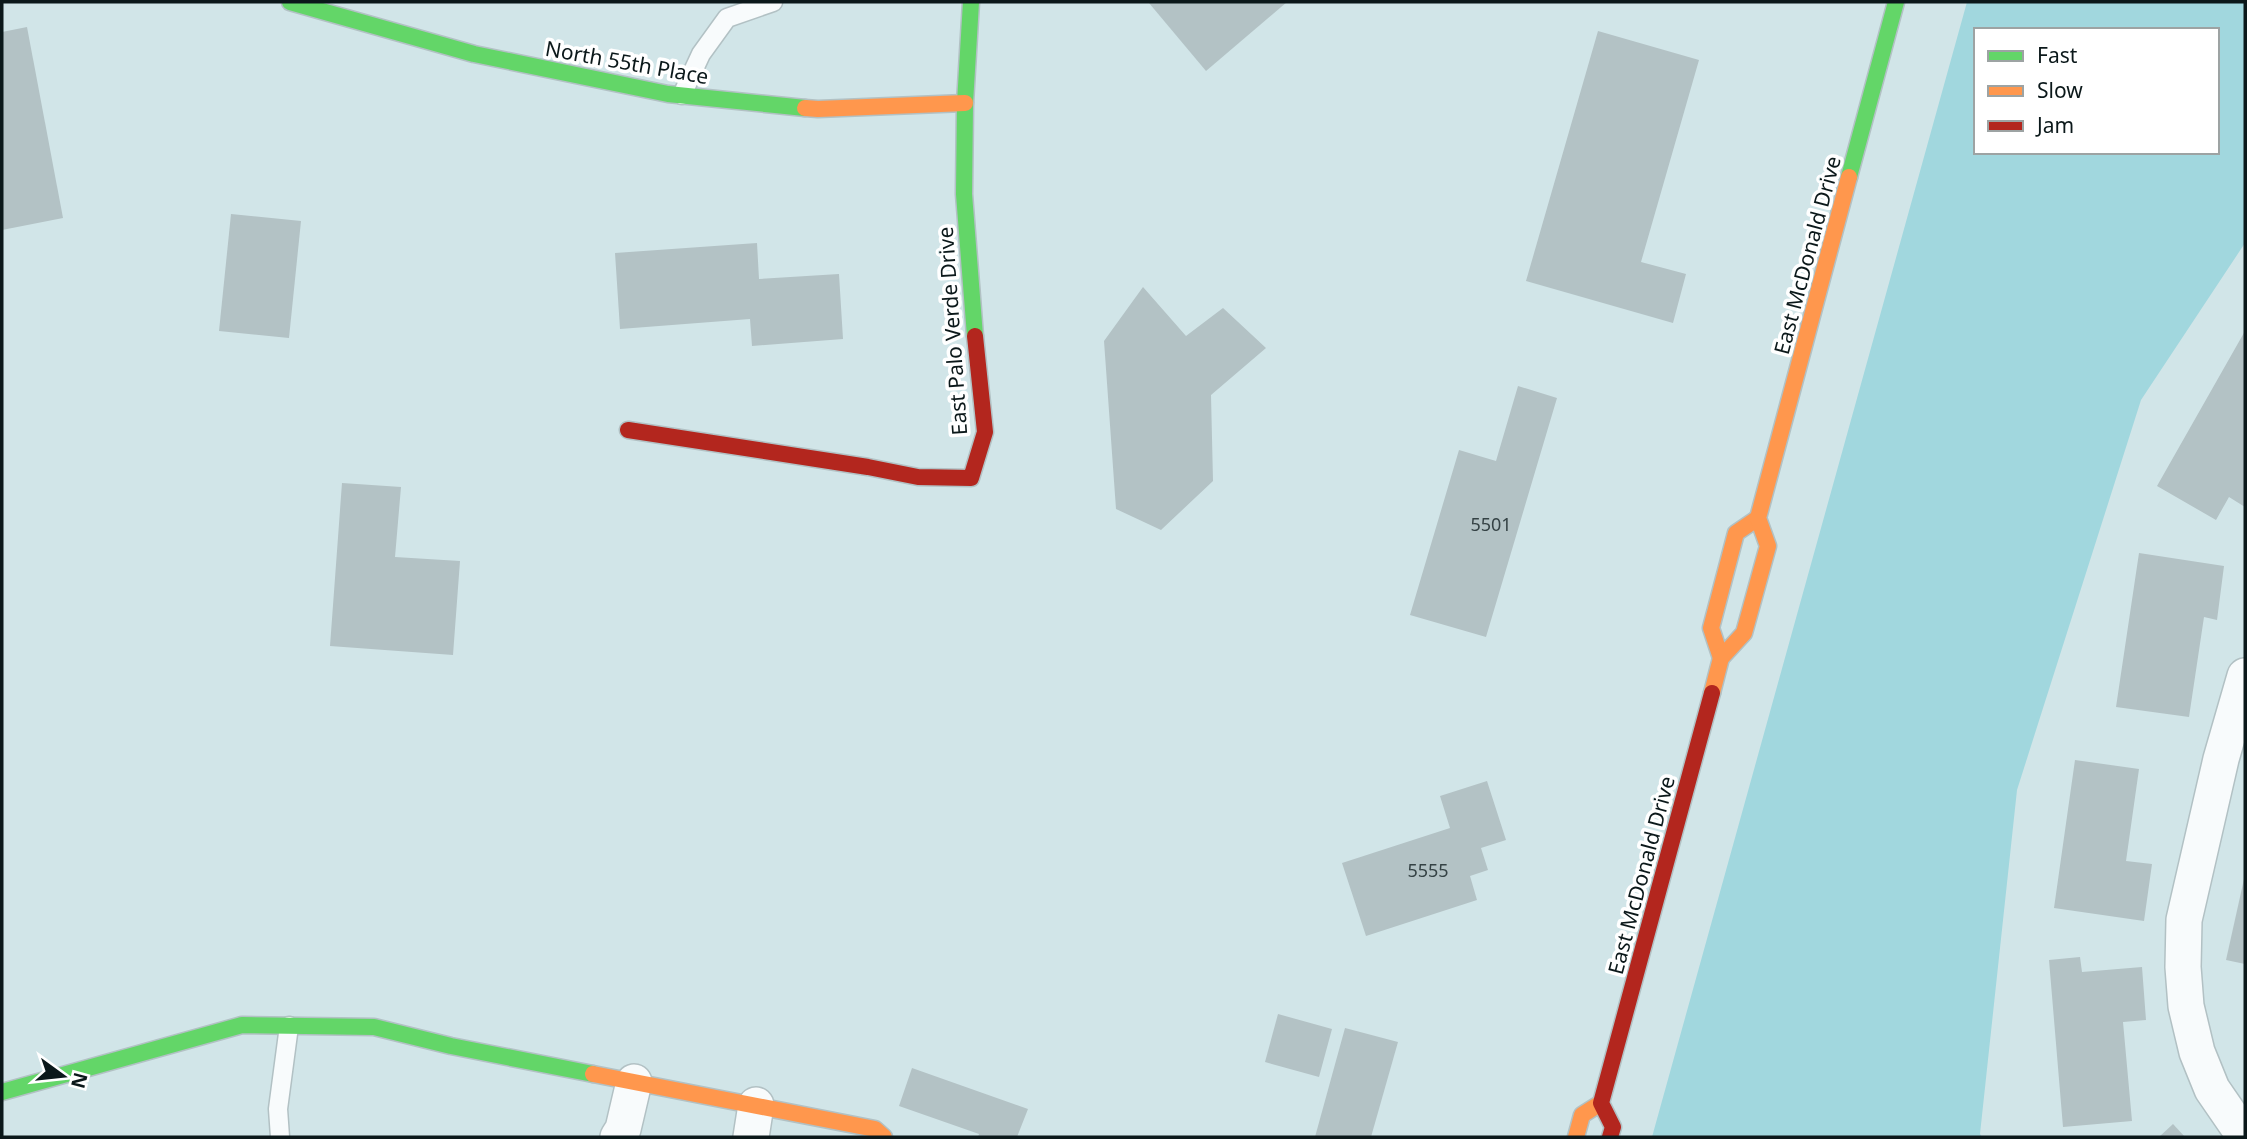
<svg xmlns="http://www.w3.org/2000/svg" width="2247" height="1139" font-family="'Noto Sans',sans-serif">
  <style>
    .green { fill: #a1d7de; fill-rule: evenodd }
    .building { fill: #b3c2c5 }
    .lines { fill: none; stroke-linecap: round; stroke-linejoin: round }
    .lane-casing { stroke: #b2c1c4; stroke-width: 21 }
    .street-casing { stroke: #b2c1c4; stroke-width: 38 }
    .fast-casing { stroke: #b2c1c4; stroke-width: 19 }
    .slow-casing { stroke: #b2c1c4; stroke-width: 19 }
    .jam-casing { stroke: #b2c1c4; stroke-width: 19 }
    .lane { stroke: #f8fbfc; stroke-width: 18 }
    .street { stroke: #f8fbfc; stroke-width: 35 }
    .fast { stroke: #63d668; stroke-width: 16 }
    .slow { stroke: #ff974d; stroke-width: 16 }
    .jam { stroke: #b3261e; stroke-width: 16 }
    .labels { text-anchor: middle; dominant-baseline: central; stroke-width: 7; stroke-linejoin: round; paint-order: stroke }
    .number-label { font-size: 18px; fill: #354245 }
    .street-label { font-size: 21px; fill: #0b181a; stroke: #fff }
  </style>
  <rect width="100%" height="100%" fill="#d1e5e8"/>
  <path class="green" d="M 1967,2 L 2245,2 L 2245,243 L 2141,400 L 2017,790 L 1980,1134 L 1982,1137 L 1652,1137 ZM 1976,30 L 2217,30 L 2217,152 L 1976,152 Z"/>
  <g class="building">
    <path d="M 1151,2 L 1287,2 L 1206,71 L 1149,3 Z"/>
    <path d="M 27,27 L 63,218 L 2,230 L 2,32 Z"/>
    <path d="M 1598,31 L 1699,60 L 1641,262 L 1686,274 L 1673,323 L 1526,281 Z"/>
    <path d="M 231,214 L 301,221 L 289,338 L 219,331 Z"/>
    <path d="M 757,243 L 759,279 L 839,274 L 843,339 L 752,346 L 750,319 L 620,329 L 615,253 Z"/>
    <path d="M 1143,287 L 1186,336 L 1223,308 L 1266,348 L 1211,395 L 1213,481 L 1161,530 L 1116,509 L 1104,341 Z"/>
    <path d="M 2245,331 L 2245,507 L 2229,497 L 2216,520 L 2157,486 Z"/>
    <path d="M 1518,386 L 1557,398 L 1486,637 L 1410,615 L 1459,450 L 1496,461 Z"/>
    <path d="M 342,483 L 401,487 L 395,557 L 460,561 L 453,655 L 330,646 Z"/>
    <path d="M 2139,553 L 2224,566 L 2217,620 L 2204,617 L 2189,717 L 2116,707 Z"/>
    <path d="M 2075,760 L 2139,769 L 2126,861 L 2152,864 L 2144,921 L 2054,908 Z"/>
    <path d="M 1487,781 L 1506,840 L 1481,848 L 1488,870 L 1470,876 L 1477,900 L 1366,936 L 1342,863 L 1450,828 L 1440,796 Z"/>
    <path d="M 2244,879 L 2245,879 L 2245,964 L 2226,960 Z"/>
    <path d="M 2080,957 L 2082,972 L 2142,967 L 2146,1020 L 2123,1022 L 2132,1121 L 2063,1127 L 2049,960 Z"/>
    <path d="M 1278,1014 L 1332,1029 L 1319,1077 L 1265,1062 Z"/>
    <path d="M 1345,1028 L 1398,1042 L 1371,1137 L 1315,1137 Z"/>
    <path d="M 912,1068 L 1028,1109 L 1017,1137 L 978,1137 L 979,1134 L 899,1106 Z"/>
    <path d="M 2173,1124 L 2185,1137 L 2159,1137 Z"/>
  </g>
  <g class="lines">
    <g class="lane-casing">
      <g id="lane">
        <path d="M 682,95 L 701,54 L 727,18 L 773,2"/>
        <path d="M 280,1137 L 278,1109 L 289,1026"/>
      </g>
    </g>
    <g class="street-casing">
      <g id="street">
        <path d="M 618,1137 L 623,1129 L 634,1082"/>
        <path d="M 751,1137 L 756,1105"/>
        <path d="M 2245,1137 L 2212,1089 L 2197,1052 L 2186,1006 L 2183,967 L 2184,920 L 2221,759 L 2245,676"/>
      </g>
    </g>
    <g class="fast-casing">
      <g id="fast">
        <path d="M 290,2 L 474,54 L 668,94 L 805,108"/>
        <path d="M 971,2 L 965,103 L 964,194 L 975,336"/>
        <path d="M 1849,177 L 1896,2"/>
        <path d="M 2,1092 L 242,1025 L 374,1027 L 451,1046 L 593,1074"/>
      </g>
    </g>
    <g class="slow-casing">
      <g id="slow">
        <path d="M 805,108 L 818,109 L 965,103"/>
        <path d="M 1721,658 L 1711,628 L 1736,533 L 1758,518"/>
        <path d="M 1712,693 L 1721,658 L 1744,633 L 1768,546 L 1758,518 L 1849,177"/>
        <path d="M 593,1074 L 875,1129 L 884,1137"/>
        <path d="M 1576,1137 L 1582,1115 L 1601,1103"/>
      </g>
    </g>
    <g class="jam-casing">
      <g id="jam">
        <path d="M 628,430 L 868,467 L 918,477 L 971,478 L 985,432 L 975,336"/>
        <path d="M 1610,1137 L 1613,1127 L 1601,1103 L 1712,693"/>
      </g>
    </g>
    <use href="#lane" class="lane"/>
    <use href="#street" class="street"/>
    <use href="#fast" class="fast"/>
    <use href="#slow" class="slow"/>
    <use href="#jam" class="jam"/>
  </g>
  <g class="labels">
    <g class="number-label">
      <text x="1491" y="524">5501</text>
      <text x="1428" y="870">5555</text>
    </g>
    <g class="street-label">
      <text transform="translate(627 62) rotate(10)">North 55th Place</text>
      <text transform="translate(1807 255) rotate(-75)">East McDonald Drive</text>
      <text transform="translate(952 331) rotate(-94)">East Palo Verde Drive</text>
      <text transform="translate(1641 875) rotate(-75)">East McDonald Drive</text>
    </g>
  </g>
  <rect width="2247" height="1139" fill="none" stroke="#0b181a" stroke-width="7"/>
  <rect x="1974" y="28" width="245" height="126" fill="#ffffff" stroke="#9da3a3" stroke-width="2"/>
  <rect x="1988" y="51" width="35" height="10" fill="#63d668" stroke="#9da3a3" stroke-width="2"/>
  <text x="2037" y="63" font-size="21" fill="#0b181a">Fast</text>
  <rect x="1988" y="86" width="35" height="10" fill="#ff974d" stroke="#9da3a3" stroke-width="2"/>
  <text x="2037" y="98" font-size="21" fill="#0b181a">Slow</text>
  <rect x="1988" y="121" width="35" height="10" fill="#b3261e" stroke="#9da3a3" stroke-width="2"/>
  <text x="2037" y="133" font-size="21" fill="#0b181a">Jam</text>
  <g transform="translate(63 1076) rotate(105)" stroke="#ffffff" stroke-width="5" paint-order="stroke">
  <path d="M0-5L12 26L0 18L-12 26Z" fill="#0b181a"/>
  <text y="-10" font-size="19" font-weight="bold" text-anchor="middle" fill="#0b181a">N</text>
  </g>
</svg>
